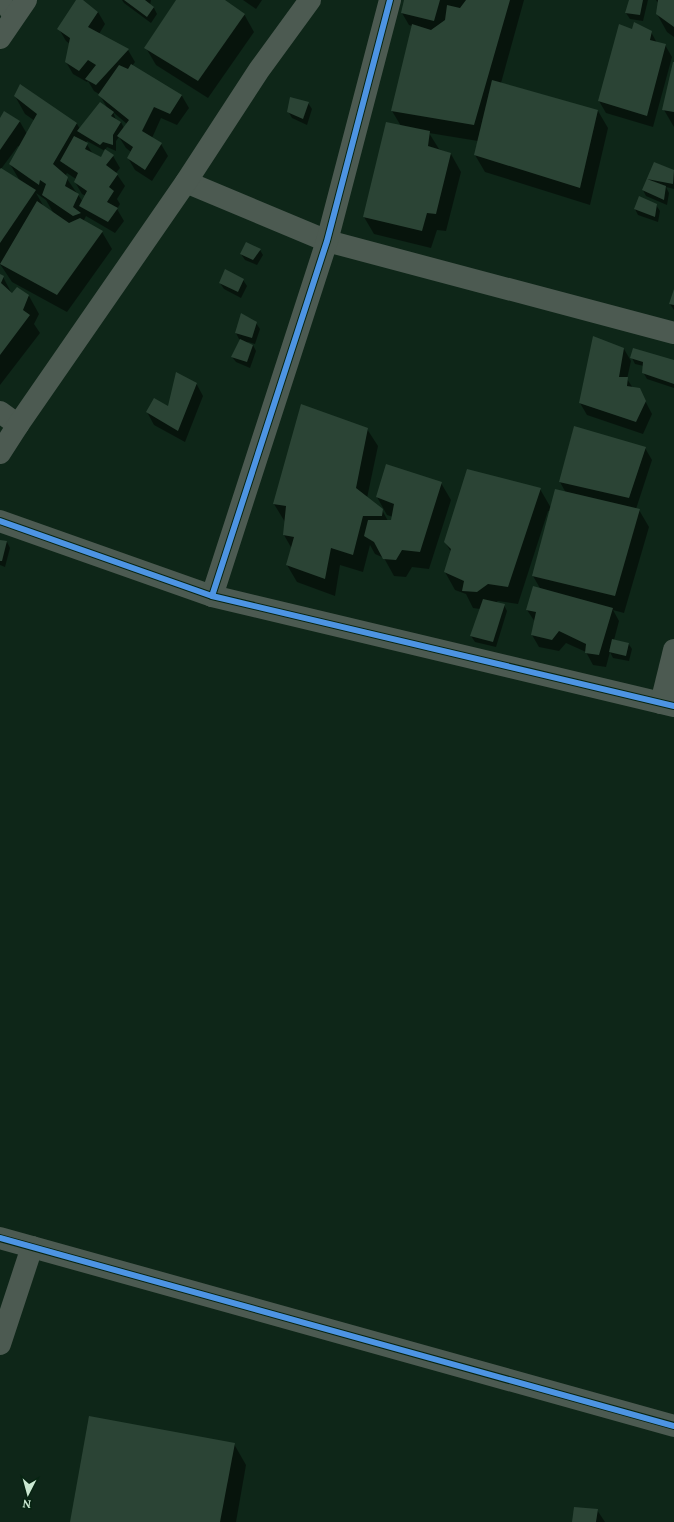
<svg xmlns="http://www.w3.org/2000/svg" width="674" height="1522" font-family="Lora,serif">
  <style>
    .shadow { fill: #0007; fill-rule: evenodd }
    .building { fill: #2b4435 }
    .lines { fill: none; stroke-linecap: round; stroke-linejoin: round }
    .service { stroke: #4c5a51; stroke-width: 18 }
    .minor { stroke: #4c5a51; stroke-width: 22 }
    .cycleway-casing { stroke: #072512; stroke-width: 8 }
    .cycleway { stroke: #4d94e3; stroke-width: 6 }
  </style>
  <rect width="100%" height="100%" fill="#0e2618"/>
  <g class="shadow">
    <path d="M 77,0 L 81,0 L 98,12 L 105,24 L 99,34 L 128,50 L 135,62 L 132,66 L 182,96 L 189,108 L 177,125 L 161,118 L 152,138 L 161,144 L 168,156 L 152,181 L 135,170 L 128,158 L 131,152 L 126,148 L 119,137 L 116,141 L 116,151 L 107,147 L 105,150 L 113,156 L 120,168 L 116,173 L 125,186 L 117,199 L 120,204 L 117,209 L 124,221 L 115,233 L 86,216 L 84,220 L 86,223 L 102,232 L 112,249 L 67,312 L 12,282 L 0,264 L 0,120 L 5,112 L 20,122 L 27,134 L 35,121 L 25,114 L 15,96 L 21,85 L 77,124 L 80,129 L 108,109 L 99,94 L 94,91 L 88,81 L 87,82 L 73,74 L 66,62 L 70,44 L 66,41 L 59,29 ZM 113,112 L 127,124 L 124,128 L 121,122 L 116,120 ZM 87,141 L 105,151 L 102,159 L 93,154 L 86,143 ZM 18,146 L 20,147 L 10,164 L 20,181 L 1,169 ZM 67,173 L 76,179 L 75,182 L 82,194 L 86,196 L 83,202 L 65,176 ZM 36,193 L 46,200 L 54,214 L 44,207 Z"/>
    <path d="M 122,0 L 151,0 L 150,5 L 154,8 L 157,14 L 151,23 L 124,3 Z"/>
    <path d="M 177,0 L 223,0 L 244,14 L 254,32 L 208,98 L 156,65 L 146,48 Z"/>
    <path d="M 243,0 L 262,0 L 256,9 Z"/>
    <path d="M 405,0 L 524,0 L 501,83 L 598,111 L 608,128 L 590,205 L 485,172 L 475,155 L 478,141 L 429,133 L 439,149 L 451,154 L 461,172 L 446,231 L 437,230 L 431,248 L 374,234 L 364,217 L 401,126 L 392,111 L 412,26 L 409,25 L 402,13 Z"/>
    <path d="M 630,0 L 648,0 L 643,21 L 630,19 L 626,13 Z"/>
    <path d="M 656,0 L 674,0 L 674,37 L 667,32 L 657,14 L 658,3 Z"/>
    <path d="M 651,32 L 657,43 L 665,45 L 672,57 L 653,127 L 606,113 L 599,101 Z"/>
    <path d="M 674,64 L 674,127 L 664,110 Z"/>
    <path d="M 308,103 L 312,109 L 307,125 L 292,118 L 288,111 Z"/>
    <path d="M 655,164 L 674,171 L 674,189 L 666,187 L 669,193 L 667,205 L 646,196 L 643,190 Z"/>
    <path d="M 656,205 L 660,211 L 658,222 L 638,215 L 635,209 Z"/>
    <path d="M 260,250 L 263,255 L 257,265 L 245,260 L 241,254 Z"/>
    <path d="M 0,275 L 3,277 L 12,294 L 17,288 L 29,296 L 39,314 L 34,324 L 40,333 L 0,385 Z"/>
    <path d="M 243,280 L 247,286 L 241,298 L 224,289 L 220,283 Z"/>
    <path d="M 674,291 L 674,310 L 670,304 Z"/>
    <path d="M 242,315 L 256,323 L 260,329 L 255,344 L 248,342 L 247,343 L 253,345 L 256,351 L 250,368 L 236,362 L 232,357 L 241,340 L 239,339 L 236,333 Z"/>
    <path d="M 624,349 L 631,361 L 627,379 L 633,388 L 639,389 L 652,414 L 643,434 L 587,415 L 580,403 Z"/>
    <path d="M 632,358 L 674,361 L 674,388 L 647,379 L 643,372 L 644,366 L 635,364 Z"/>
    <path d="M 196,383 L 203,396 L 185,442 L 154,425 L 147,412 L 168,407 Z"/>
    <path d="M 302,405 L 367,429 L 378,446 L 367,498 L 382,510 L 388,521 L 392,522 L 393,517 L 387,515 L 377,497 L 441,483 L 451,500 L 429,569 L 412,567 L 406,577 L 394,576 L 384,558 L 375,554 L 370,545 L 363,572 L 340,565 L 335,596 L 297,582 L 287,565 L 292,549 L 284,535 L 285,522 L 274,504 Z"/>
    <path d="M 574,427 L 645,448 L 652,460 L 636,509 L 639,510 L 649,527 L 624,613 L 613,610 L 619,621 L 614,640 L 628,643 L 632,649 L 629,661 L 613,658 L 610,652 L 606,667 L 593,665 L 586,652 L 566,643 L 559,651 L 539,647 L 532,635 L 535,622 L 527,610 L 541,590 L 533,576 L 550,511 L 548,511 L 518,604 L 498,601 L 495,603 L 504,605 L 507,611 L 496,647 L 475,642 L 471,636 L 480,609 L 473,608 L 466,594 L 455,590 L 445,572 L 451,552 L 445,542 L 540,489 L 551,508 L 566,493 L 560,482 Z"/>
    <path d="M 0,541 L 7,542 L 10,548 L 5,567 L 0,565 Z"/>
    <path d="M 234,1444 L 246,1465 L 236,1522 L 71,1522 Z"/>
    <path d="M 597,1510 L 605,1522 L 573,1522 Z"/>
  </g>
  <g class="building">
    <path d="M 76,0 L 83,0 L 98,12 L 88,27 L 129,49 L 96,85 L 85,79 L 96,65 L 88,60 L 79,71 L 65,62 L 70,38 L 57,29 Z"/>
    <path d="M 124,0 L 145,0 L 154,7 L 147,17 Z"/>
    <path d="M 176,0 L 225,0 L 245,14 L 198,81 L 144,48 Z"/>
    <path d="M 404,0 L 440,0 L 434,21 L 401,13 Z"/>
    <path d="M 466,0 L 510,0 L 474,125 L 391,111 L 412,24 L 431,30 L 445,20 L 447,5 L 460,8 Z"/>
    <path d="M 629,0 L 643,0 L 640,15 L 625,13 Z"/>
    <path d="M 658,0 L 674,0 L 674,27 L 656,14 Z"/>
    <path d="M 634,22 L 652,31 L 650,40 L 666,44 L 647,116 L 598,101 L 619,24 L 632,29 Z"/>
    <path d="M 673,62 L 674,62 L 674,112 L 662,110 Z"/>
    <path d="M 131,64 L 182,95 L 170,114 L 154,107 L 142,131 L 162,143 L 145,170 L 127,158 L 133,147 L 117,136 L 129,120 L 98,95 L 119,65 L 128,69 Z"/>
    <path d="M 492,80 L 598,110 L 580,188 L 474,155 Z"/>
    <path d="M 20,84 L 77,123 L 53,164 L 68,177 L 65,186 L 79,194 L 73,207 L 81,213 L 73,216 L 42,195 L 46,184 L 40,180 L 39,185 L 9,164 L 37,114 L 14,96 Z"/>
    <path d="M 290,97 L 309,102 L 303,119 L 287,112 Z"/>
    <path d="M 100,102 L 114,112 L 111,116 L 121,122 L 113,135 L 113,145 L 103,142 L 100,145 L 77,131 Z"/>
    <path d="M 4,111 L 20,121 L 0,150 L 0,118 Z"/>
    <path d="M 386,122 L 430,131 L 428,146 L 451,153 L 436,214 L 427,213 L 422,231 L 363,217 Z"/>
    <path d="M 74,136 L 88,143 L 85,149 L 101,157 L 105,149 L 114,155 L 106,165 L 118,174 L 109,187 L 114,191 L 107,202 L 118,208 L 108,222 L 79,206 L 87,191 L 74,182 L 78,173 L 60,161 Z"/>
    <path d="M 654,162 L 674,170 L 673,184 L 647,179 L 666,186 L 664,200 L 642,190 Z"/>
    <path d="M 1,168 L 36,190 L 0,243 L 0,169 Z"/>
    <path d="M 639,196 L 657,204 L 655,217 L 634,209 Z"/>
    <path d="M 37,201 L 69,223 L 80,218 L 103,231 L 57,295 L 0,264 Z"/>
    <path d="M 246,242 L 261,249 L 253,260 L 240,254 Z"/>
    <path d="M 225,269 L 244,279 L 238,292 L 219,283 Z"/>
    <path d="M 0,274 L 4,276 L 1,283 L 12,293 L 17,287 L 29,295 L 23,310 L 30,315 L 0,355 Z"/>
    <path d="M 674,289 L 674,305 L 669,304 Z"/>
    <path d="M 241,313 L 257,322 L 252,338 L 235,333 Z"/>
    <path d="M 593,336 L 624,348 L 619,377 L 628,377 L 627,386 L 640,388 L 646,401 L 636,422 L 579,403 Z"/>
    <path d="M 240,339 L 253,345 L 247,362 L 231,357 Z"/>
    <path d="M 633,348 L 674,360 L 674,384 L 642,373 L 643,362 L 630,358 Z"/>
    <path d="M 176,372 L 197,383 L 178,431 L 146,412 L 154,398 L 168,406 Z"/>
    <path d="M 301,404 L 368,428 L 356,488 L 383,509 L 382,516 L 363,516 L 353,555 L 331,548 L 325,579 L 286,565 L 294,537 L 283,535 L 286,506 L 273,504 Z"/>
    <path d="M 574,426 L 646,447 L 629,498 L 559,482 Z"/>
    <path d="M 386,464 L 442,482 L 420,552 L 402,550 L 396,560 L 383,559 L 374,542 L 364,536 L 368,520 L 391,520 L 394,504 L 376,497 Z"/>
    <path d="M 467,469 L 541,488 L 508,587 L 488,584 L 477,592 L 462,591 L 464,581 L 444,572 L 451,549 L 444,542 Z"/>
    <path d="M 555,489 L 640,509 L 615,596 L 532,576 Z"/>
    <path d="M 0,540 L 7,541 L 2,561 L 0,561 Z"/>
    <path d="M 533,586 L 613,608 L 599,655 L 585,653 L 586,644 L 559,631 L 552,640 L 531,635 L 536,612 L 526,610 Z"/>
    <path d="M 483,599 L 505,604 L 493,642 L 470,636 Z"/>
    <path d="M 612,639 L 629,643 L 626,656 L 609,652 Z"/>
    <path d="M 89,1416 L 235,1443 L 220,1522 L 70,1522 Z"/>
    <path d="M 574,1507 L 598,1509 L 596,1522 L 572,1522 Z"/>
  </g>
  <g class="lines">
    <path class="service" d="M 2,0 L 13,19"/>
    <g class="minor">
      <path d="M 0,38 L 26,0"/>
      <path d="M 186,182 L 327,241 L 674,333"/>
      <path d="M 0,412 L 18,425"/>
      <path d="M 0,453 L 18,425 L 186,182 L 259,70 L 310,0"/>
      <path d="M 0,521 L 212,596 L 674,706"/>
      <path d="M 212,596 L 327,241 L 390,0"/>
      <path d="M 661,703 L 674,650"/>
      <path d="M 0,1238 L 674,1426"/>
      <path d="M 0,1344 L 32,1247"/>
    </g>
    <g class="cycleway-casing">
      <g id="cycleway">
        <path d="M 0,521 L 212,596 L 674,706"/>
        <path d="M 212,596 L 327,241 L 390,0"/>
        <path d="M 0,1238 L 674,1426"/>
      </g>
    </g>
    <use href="#cycleway" class="cycleway"/>
  </g>
  <g transform="translate(28 1494) rotate(186)" stroke="#072512" stroke-width="3" paint-order="stroke">
  <path d="M0-3L7 15L0 10L-7 15Z" fill="#cbe8d2"/>
  <text y="-6" font-size="11" font-weight="bold" text-anchor="middle" fill="#cbe8d2">N</text>
  </g>
</svg>
